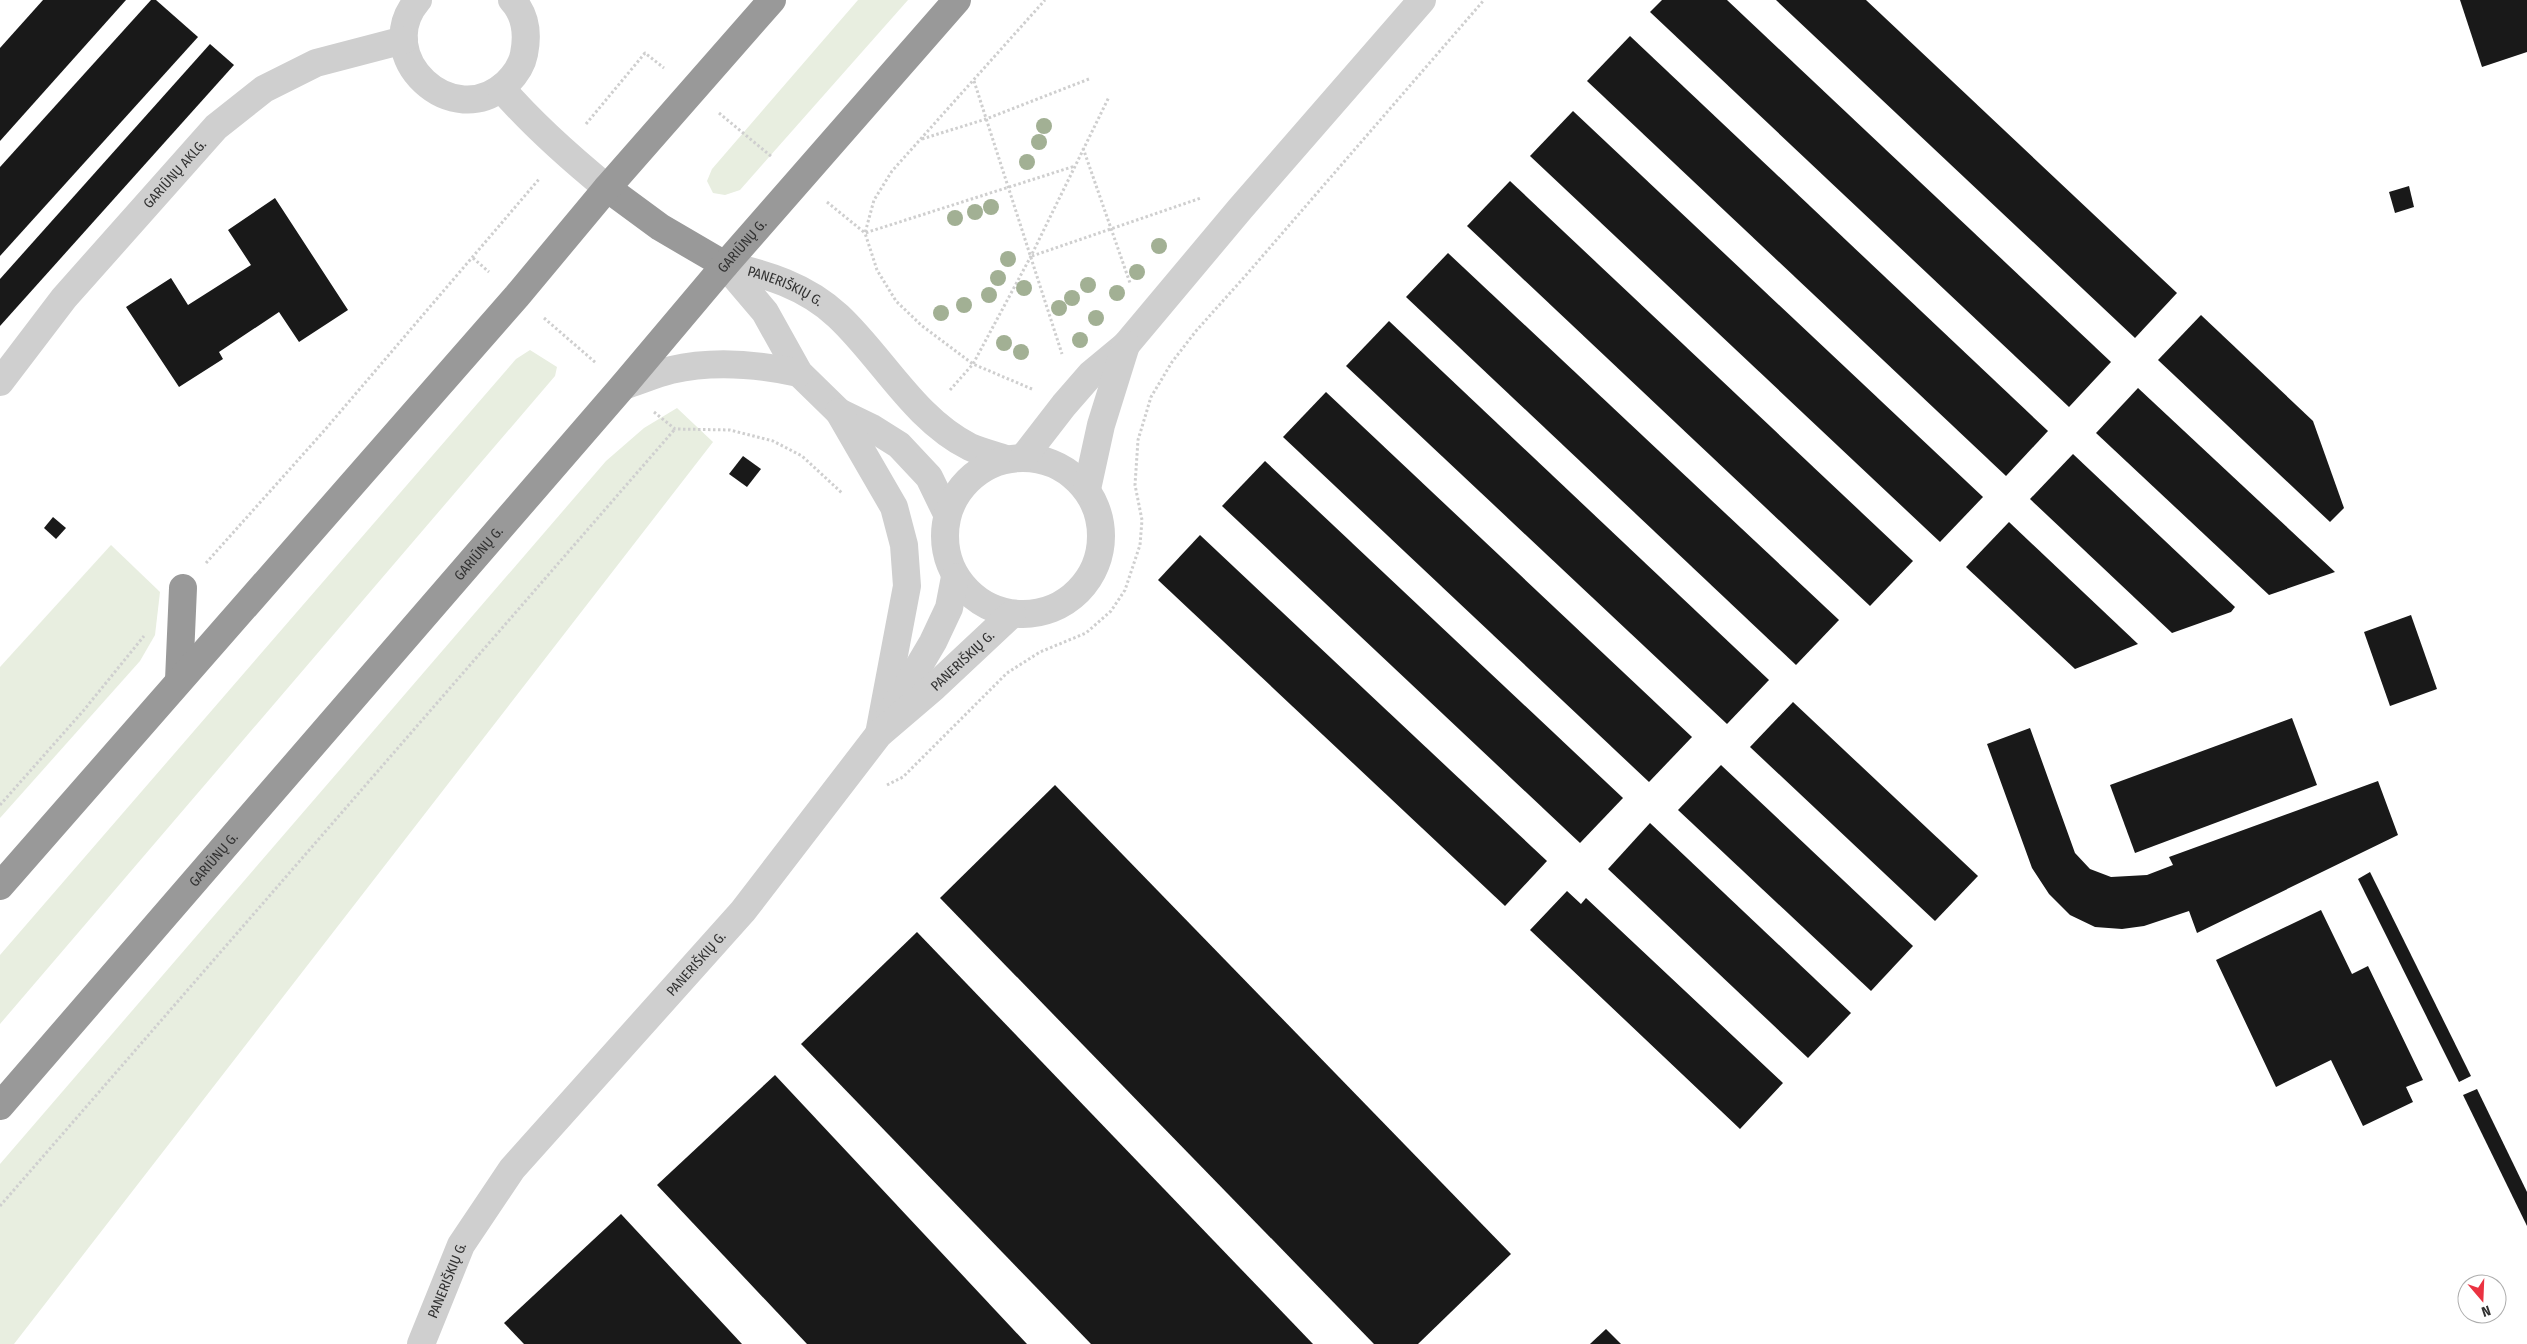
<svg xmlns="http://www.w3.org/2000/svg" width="2527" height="1344" font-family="'Fira Sans Condensed',sans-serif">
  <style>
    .green { fill: #e8eee0 }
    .building { fill: #191919 }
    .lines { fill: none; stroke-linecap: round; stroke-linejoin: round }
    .path { stroke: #cfcfcf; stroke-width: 3; stroke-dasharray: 2.5 2.5; stroke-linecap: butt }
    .street { stroke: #cfcfcf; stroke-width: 28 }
    .highway { stroke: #999; stroke-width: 28 }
    .tree { fill: #a2b094 }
    .labels { text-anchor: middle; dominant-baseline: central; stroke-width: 5; stroke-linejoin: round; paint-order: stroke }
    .street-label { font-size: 14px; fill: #323232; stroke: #fff }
  </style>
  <rect width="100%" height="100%" fill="#fff"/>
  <g class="green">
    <path d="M 858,0 L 908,0 L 740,190 L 725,195 L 713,193 L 707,181 L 712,169 Z"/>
    <path d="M 530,350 L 557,367 L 555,376 L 0,1024 L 0,955 L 516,359 Z"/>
    <path d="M 677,408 L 713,442 L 14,1344 L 0,1344 L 0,1164 L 606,461 L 644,428 Z"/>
    <path d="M 111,545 L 160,592 L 155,635 L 140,661 L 0,818 L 0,667 Z"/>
  </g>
  <g class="building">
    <path d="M 43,0 L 126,0 L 0,141 L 0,48 Z"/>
    <path d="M 151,0 L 156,0 L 198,37 L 0,256 L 0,167 Z"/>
    <path d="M 1662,0 L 1727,0 L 2111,362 L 2069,407 L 1650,12 Z"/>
    <path d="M 1776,0 L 1866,0 L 2177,293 L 2135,338 Z"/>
    <path d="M 2460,0 L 2527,0 L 2527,52 L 2482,67 Z"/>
    <path d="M 1630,36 L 2048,431 L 2006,476 L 1587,81 Z"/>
    <path d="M 210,44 L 234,65 L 0,326 L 0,279 Z"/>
    <path d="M 1573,111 L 1983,497 L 1940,542 L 1530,156 Z"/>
    <path d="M 1510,181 L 1913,561 L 1870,606 L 1467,226 Z"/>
    <path d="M 2409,186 L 2414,207 L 2395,213 L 2389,192 Z"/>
    <path d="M 275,198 L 348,310 L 299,342 L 279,312 L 219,352 L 223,359 L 179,387 L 126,307 L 171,278 L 188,305 L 251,265 L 228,230 Z"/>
    <path d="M 1448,253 L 1839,620 L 1796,665 L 1406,297 Z"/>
    <path d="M 2201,315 L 2313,421 L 2344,508 L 2330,522 L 2158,360 Z"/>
    <path d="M 1389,321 L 1769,680 L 1727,724 L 1346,366 Z"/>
    <path d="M 2138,388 L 2335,572 L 2269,595 L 2096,433 Z"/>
    <path d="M 1326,392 L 1692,737 L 1649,782 L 1283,437 Z"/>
    <path d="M 2073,454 L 2235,607 L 2231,612 L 2172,633 L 2030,499 Z"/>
    <path d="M 743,456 L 761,469 L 747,487 L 729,474 Z"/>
    <path d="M 1265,461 L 1623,798 L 1580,843 L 1222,506 Z"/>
    <path d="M 53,517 L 66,528 L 56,539 L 44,528 Z"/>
    <path d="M 2009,522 L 2138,644 L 2075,669 L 1966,567 Z"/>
    <path d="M 1200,535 L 1547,861 L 1505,906 L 1158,580 Z"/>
    <path d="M 2411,615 L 2437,689 L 2390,706 L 2364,632 Z"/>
    <path d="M 1793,702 L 1978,876 L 1935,921 L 1750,747 Z"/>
    <path d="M 2292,718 L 2317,785 L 2135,853 L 2110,785 Z"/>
    <path d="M 2030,728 L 2075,853 L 2090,869 L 2111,877 L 2147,875 L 2173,865 L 2169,857 L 2378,781 L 2398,835 L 2197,933 L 2189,911 L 2144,926 L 2122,929 L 2095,927 L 2070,915 L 2049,894 L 2032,868 L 1987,744 Z"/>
    <path d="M 1721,765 L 1913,946 L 1871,991 L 1678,810 Z"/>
    <path d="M 1055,785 L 1511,1254 L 1418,1344 L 1374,1344 L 940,898 Z"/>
    <path d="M 1650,823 L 1851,1013 L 1808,1058 L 1608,869 Z"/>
    <path d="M 2370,872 L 2471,1076 L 2459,1082 L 2358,879 Z"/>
    <path d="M 1567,891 L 1581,904 L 1586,898 L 1783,1083 L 1740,1129 L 1530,930 Z"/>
    <path d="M 2321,910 L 2352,974 L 2368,966 L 2423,1080 L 2406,1087 L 2413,1102 L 2363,1126 L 2331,1060 L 2276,1087 L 2216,960 Z"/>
    <path d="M 917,932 L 1313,1344 L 1091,1344 L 801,1044 Z"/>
    <path d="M 775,1075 L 1027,1344 L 807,1344 L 657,1185 Z"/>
    <path d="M 2477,1089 L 2527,1192 L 2527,1226 L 2463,1095 Z"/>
    <path d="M 621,1214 L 742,1344 L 524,1344 L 504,1323 Z"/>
    <path d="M 1606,1329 L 1621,1344 L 1590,1344 Z"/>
  </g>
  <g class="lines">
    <g class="path">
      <path d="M 974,81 L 1062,354"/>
      <path d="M 719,113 L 772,157"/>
      <path d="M 586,124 L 645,53 L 664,68"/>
      <path d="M 922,139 L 986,119 L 1089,79"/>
      <path d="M 1083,148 L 1130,283"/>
      <path d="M 827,202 L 865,233 L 1075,166"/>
      <path d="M 1032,256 L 1201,198"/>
      <path d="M 473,258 L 489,272"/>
      <path d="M 544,318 L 596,363"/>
      <path d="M 1032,389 L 973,364 L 921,325 L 896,301 L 877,270 L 865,233 L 874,200 L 892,171 L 1045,0"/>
      <path d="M 950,390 L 973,364 L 1031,256 L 1109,97"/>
      <path d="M 654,412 L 675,429 L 730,430 L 773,441 L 802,456 L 842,493"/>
      <path d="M 206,563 L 323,432 L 540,178"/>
      <path d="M 887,785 L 903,777 L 1007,673 L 1040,652 L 1086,633 L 1111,611 L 1125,590 L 1140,545 L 1142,520 L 1135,485 L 1138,440 L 1151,397 L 1172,362 L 1196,331 L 1247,274 L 1484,0"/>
      <path d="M 0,805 L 84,710 L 144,636"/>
      <path d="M 0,1206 L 675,429"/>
    </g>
    <g class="street">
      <path d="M 418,0 C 370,56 453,134 507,83 C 515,75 522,65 524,54 C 528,34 526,15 512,0"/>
      <path d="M 501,88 C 533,125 569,157 607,188"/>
      <path id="s1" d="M 725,265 C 766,274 806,286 838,316 C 882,357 914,419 970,447 C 981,452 994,455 1006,459"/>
      <path d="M 725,265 L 765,312 L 799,373 L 839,412 L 872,428 L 899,445 L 929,477 L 947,514"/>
      <path id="s2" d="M 0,382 L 64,298 L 216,127 L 264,89 L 316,63 L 404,40"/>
      <path d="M 623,386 C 639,381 655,374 671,370 C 714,360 757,364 799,373"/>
      <path d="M 839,412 L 894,507 L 904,545 L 907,586 L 879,734"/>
      <circle cx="1023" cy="536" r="78"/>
      <path d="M 1023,458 L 1064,405 L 1091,374 L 1126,345 L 1240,209 L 1422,0"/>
      <path d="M 1087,489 L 1101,425 L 1126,345"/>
      <path d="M 890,715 L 933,642 L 949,608 L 955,577"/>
      <path id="s3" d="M 421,1344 L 461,1245 L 512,1169 L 743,911 L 879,734 L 934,687 L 1012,614"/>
    </g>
    <g class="highway">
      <path d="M 607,188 L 660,227 L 725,265"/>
      <path d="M 179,680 L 183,588"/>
      <path d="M 0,886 L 517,296 L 607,188 L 772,0"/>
      <path id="s4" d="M 0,1106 L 623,386 L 725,265 L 957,0"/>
    </g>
  </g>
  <g class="tree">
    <circle cx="1044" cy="126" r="8"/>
    <circle cx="1039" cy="142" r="8"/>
    <circle cx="1027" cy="162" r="8"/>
    <circle cx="991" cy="207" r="8"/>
    <circle cx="975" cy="212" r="8"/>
    <circle cx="955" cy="218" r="8"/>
    <circle cx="1159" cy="246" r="8"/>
    <circle cx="1008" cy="259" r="8"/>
    <circle cx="1137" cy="272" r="8"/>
    <circle cx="998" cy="278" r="8"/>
    <circle cx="1088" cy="285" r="8"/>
    <circle cx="1024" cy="288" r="8"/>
    <circle cx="1117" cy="293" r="8"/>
    <circle cx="989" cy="295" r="8"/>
    <circle cx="1072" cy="298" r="8"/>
    <circle cx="964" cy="305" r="8"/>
    <circle cx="1059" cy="308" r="8"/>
    <circle cx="941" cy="313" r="8"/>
    <circle cx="1096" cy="318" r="8"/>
    <circle cx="1080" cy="340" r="8"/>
    <circle cx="1004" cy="343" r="8"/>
    <circle cx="1021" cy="352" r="8"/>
  </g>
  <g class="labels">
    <g class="street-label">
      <text stroke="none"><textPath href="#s2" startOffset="272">GARIŪNŲ AKLG.</textPath></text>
      <text stroke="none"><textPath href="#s4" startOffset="1136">GARIŪNŲ G.</textPath></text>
      <text stroke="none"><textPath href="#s1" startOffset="64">PANERIŠKIŲ G.</textPath></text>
      <text stroke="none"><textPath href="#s4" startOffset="731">GARIŪNŲ G.</textPath></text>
      <text stroke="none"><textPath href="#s3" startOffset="879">PANERIŠKIŲ G.</textPath></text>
      <text stroke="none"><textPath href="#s4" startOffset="326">GARIŪNŲ G.</textPath></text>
      <text stroke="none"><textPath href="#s3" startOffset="474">PANERIŠKIŲ G.</textPath></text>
      <text stroke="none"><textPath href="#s3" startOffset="69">PANERIŠKIŲ G.</textPath></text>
    </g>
  </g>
  <g transform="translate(2482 1299) rotate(161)"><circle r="24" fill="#ffffff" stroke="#adadad"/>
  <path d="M0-4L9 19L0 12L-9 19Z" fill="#ea3241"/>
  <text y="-8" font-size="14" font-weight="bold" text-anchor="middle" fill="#323232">N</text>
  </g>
</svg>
